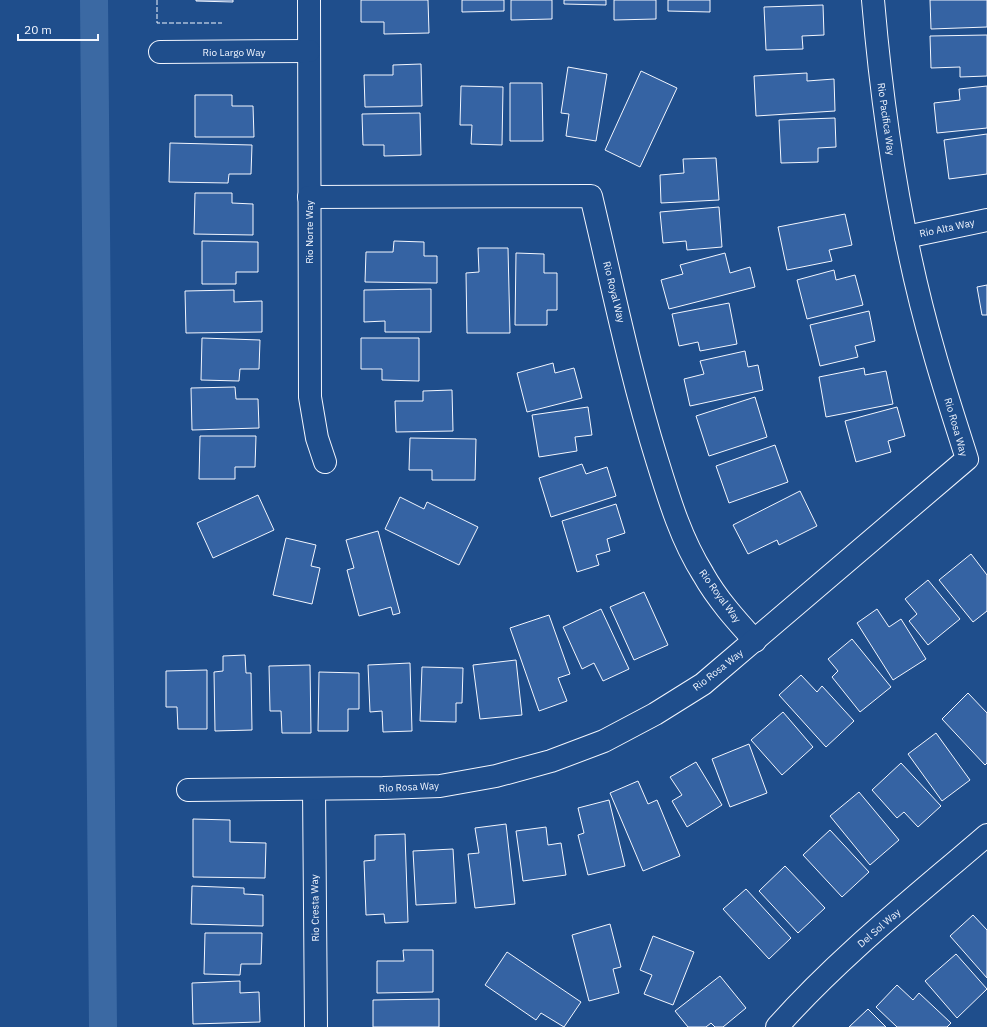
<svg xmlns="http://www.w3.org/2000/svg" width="987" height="1027" font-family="'IBM Plex Sans',sans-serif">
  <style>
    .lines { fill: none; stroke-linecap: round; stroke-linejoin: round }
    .canal { stroke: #3b69a3; stroke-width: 28 }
    .building { fill: #3563a3; stroke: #f2f6ff }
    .minor-casing { stroke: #f2f6ff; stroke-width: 24 }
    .minor { stroke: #1f4e8c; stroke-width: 22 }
    .fence { stroke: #f2f6ff; stroke-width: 1; stroke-dasharray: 5 2; stroke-linecap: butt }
    .labels { text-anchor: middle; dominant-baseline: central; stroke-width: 3; stroke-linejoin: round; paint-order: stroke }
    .street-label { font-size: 10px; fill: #f2f6ff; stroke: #1f4e8c }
  </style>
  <rect width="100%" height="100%" fill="#1f4e8c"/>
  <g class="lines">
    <path class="canal" d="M 94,0 L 103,1027"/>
  </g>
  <g class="building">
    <path d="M 196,0 L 233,0 L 233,2 L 196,1 Z"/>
    <path d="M 361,0 L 428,0 L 429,33 L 384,34 L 384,22 L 361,22 Z"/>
    <path d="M 462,0 L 504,0 L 504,11 L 462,12 Z"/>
    <path d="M 511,0 L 552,0 L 552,19 L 511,20 Z"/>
    <path d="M 564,0 L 606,0 L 606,5 L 564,4 Z"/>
    <path d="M 614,0 L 656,0 L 656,19 L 614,20 Z"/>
    <path d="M 668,0 L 710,0 L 710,12 L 668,11 Z"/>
    <path d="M 930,0 L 987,0 L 987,27 L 931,29 Z"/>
    <path d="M 823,5 L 824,35 L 802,36 L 803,49 L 766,50 L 764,7 Z"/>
    <path d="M 987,35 L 987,76 L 960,77 L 960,67 L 931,68 L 930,36 Z"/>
    <path d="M 421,64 L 422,106 L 365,107 L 364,75 L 393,75 L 393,65 Z"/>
    <path d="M 568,67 L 607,74 L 596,141 L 566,136 L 569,114 L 561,113 Z"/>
    <path d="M 641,71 L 677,88 L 640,167 L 605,150 Z"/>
    <path d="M 807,73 L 807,81 L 834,79 L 835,111 L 756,116 L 754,76 Z"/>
    <path d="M 510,83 L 542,83 L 543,141 L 510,141 Z"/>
    <path d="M 461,86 L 503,87 L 502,145 L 471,144 L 472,125 L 460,125 Z"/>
    <path d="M 987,86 L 987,128 L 937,133 L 934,103 L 960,100 L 959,89 Z"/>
    <path d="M 195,95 L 232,95 L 232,106 L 253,106 L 254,137 L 195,137 Z"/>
    <path d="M 420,113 L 421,155 L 384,156 L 384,145 L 363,145 L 362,114 Z"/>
    <path d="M 835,118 L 836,147 L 818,148 L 818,162 L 781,163 L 779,120 Z"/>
    <path d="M 987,134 L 987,174 L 949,179 L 944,140 Z"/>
    <path d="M 170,143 L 252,145 L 251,174 L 229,174 L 228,183 L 169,182 Z"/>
    <path d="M 716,158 L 719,200 L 661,203 L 660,175 L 684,173 L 683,159 Z"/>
    <path d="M 195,193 L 232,193 L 232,203 L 253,204 L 253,235 L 194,234 Z"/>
    <path d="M 719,207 L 722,247 L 687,250 L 686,241 L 663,243 L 660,212 Z"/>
    <path d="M 845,214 L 852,245 L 829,250 L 832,261 L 787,270 L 778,227 Z"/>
    <path d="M 202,241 L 258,242 L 258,272 L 236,272 L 236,284 L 202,284 Z"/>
    <path d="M 394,241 L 424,242 L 424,256 L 437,256 L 437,283 L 365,282 L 366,252 L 393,252 Z"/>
    <path d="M 478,248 L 508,248 L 510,333 L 467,333 L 466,273 L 479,272 Z"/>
    <path d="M 516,253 L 544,254 L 544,273 L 557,273 L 557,310 L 547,310 L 547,325 L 515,325 Z"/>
    <path d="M 725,253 L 730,273 L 750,267 L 755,287 L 669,309 L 661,280 L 683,274 L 680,265 Z"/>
    <path d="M 834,270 L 836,280 L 855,275 L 863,305 L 807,319 L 797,280 Z"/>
    <path d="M 987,285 L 987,315 L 982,315 L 977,287 Z"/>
    <path d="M 431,289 L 431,332 L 385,332 L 385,321 L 364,322 L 364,290 Z"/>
    <path d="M 234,290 L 234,302 L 262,301 L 262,332 L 186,333 L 185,291 Z"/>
    <path d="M 729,303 L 737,344 L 700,351 L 698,342 L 679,346 L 672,314 Z"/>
    <path d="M 869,311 L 875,341 L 855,346 L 858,357 L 820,366 L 810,325 Z"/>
    <path d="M 202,338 L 260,340 L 259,369 L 240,369 L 239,381 L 201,380 Z"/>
    <path d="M 361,338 L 419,338 L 419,381 L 382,380 L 382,369 L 361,369 Z"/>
    <path d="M 745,351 L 748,367 L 758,365 L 763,390 L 690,406 L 684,379 L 704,374 L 700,361 Z"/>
    <path d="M 553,363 L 555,373 L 574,368 L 582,398 L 527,412 L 517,373 Z"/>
    <path d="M 864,368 L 865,375 L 886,371 L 893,404 L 826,417 L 819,377 Z"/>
    <path d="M 235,387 L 236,399 L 258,399 L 259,428 L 192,430 L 191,388 Z"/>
    <path d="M 452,390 L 453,431 L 396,432 L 395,401 L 423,401 L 423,391 Z"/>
    <path d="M 755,397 L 767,437 L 709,456 L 696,416 Z"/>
    <path d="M 588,407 L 592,435 L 575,437 L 577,451 L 539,457 L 532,415 Z"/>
    <path d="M 897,407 L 905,436 L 888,441 L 891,452 L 856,462 L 845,421 Z"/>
    <path d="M 200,436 L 256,436 L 255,467 L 235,467 L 235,479 L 199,479 Z"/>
    <path d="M 410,438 L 476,439 L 475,480 L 432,480 L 432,470 L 409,470 Z"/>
    <path d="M 775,445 L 788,482 L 729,503 L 716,466 Z"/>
    <path d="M 582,464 L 586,474 L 607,467 L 616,496 L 551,517 L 539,478 Z"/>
    <path d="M 800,491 L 817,526 L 779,545 L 777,540 L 748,554 L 733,525 Z"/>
    <path d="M 258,495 L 274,530 L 213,558 L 197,523 Z"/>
    <path d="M 400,497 L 424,509 L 427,502 L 478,527 L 459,565 L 385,529 Z"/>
    <path d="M 616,504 L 625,533 L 607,539 L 610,551 L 596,555 L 599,565 L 577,572 L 562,521 Z"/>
    <path d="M 378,531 L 400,613 L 393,615 L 391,607 L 359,616 L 347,570 L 354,568 L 346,540 Z"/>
    <path d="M 286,538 L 316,545 L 311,566 L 320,568 L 312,604 L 273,595 Z"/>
    <path d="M 971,554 L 987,575 L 987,611 L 973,622 L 939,580 Z"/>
    <path d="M 928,580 L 960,619 L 928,645 L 909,621 L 917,614 L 905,599 Z"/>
    <path d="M 644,592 L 668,645 L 634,660 L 610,607 Z"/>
    <path d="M 601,609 L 629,669 L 603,681 L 594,663 L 582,669 L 563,627 Z"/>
    <path d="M 877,609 L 889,627 L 901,619 L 926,659 L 893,680 L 857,623 Z"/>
    <path d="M 549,615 L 570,674 L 558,678 L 567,701 L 539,711 L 510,628 Z"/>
    <path d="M 852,639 L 891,687 L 860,712 L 832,677 L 838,671 L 828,659 Z"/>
    <path d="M 245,655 L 246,673 L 251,673 L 252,730 L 215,731 L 214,672 L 223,671 L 223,656 Z"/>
    <path d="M 516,660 L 522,715 L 480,719 L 473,665 Z"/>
    <path d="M 410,663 L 412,731 L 383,732 L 382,711 L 370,712 L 368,665 Z"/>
    <path d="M 310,665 L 311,733 L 282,733 L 281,711 L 270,711 L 269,666 Z"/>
    <path d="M 422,667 L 463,668 L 462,703 L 456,703 L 456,722 L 420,721 Z"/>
    <path d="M 207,670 L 207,729 L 178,729 L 177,707 L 166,707 L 166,671 Z"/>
    <path d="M 319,672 L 359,673 L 359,709 L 348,709 L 348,731 L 318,731 Z"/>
    <path d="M 801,675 L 817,692 L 822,686 L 854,721 L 826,747 L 779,695 Z"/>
    <path d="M 968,693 L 987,713 L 987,763 L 985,765 L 942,719 Z"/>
    <path d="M 783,712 L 813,747 L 782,775 L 751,740 Z"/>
    <path d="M 936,733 L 970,780 L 942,801 L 908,754 Z"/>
    <path d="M 749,744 L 767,793 L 730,807 L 712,759 Z"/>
    <path d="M 696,762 L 722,805 L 687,827 L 672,801 L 682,795 L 670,777 Z"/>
    <path d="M 901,763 L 941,806 L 918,827 L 904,812 L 897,818 L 872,790 Z"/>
    <path d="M 638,781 L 648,804 L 657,800 L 680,856 L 643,871 L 610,793 Z"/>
    <path d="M 859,792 L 899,840 L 870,865 L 830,816 Z"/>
    <path d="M 609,800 L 625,866 L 588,875 L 578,835 L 584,833 L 578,808 Z"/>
    <path d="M 193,819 L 230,820 L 230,842 L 266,843 L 265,878 L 193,877 Z"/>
    <path d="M 506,824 L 515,904 L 475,908 L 468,854 L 479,853 L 475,828 Z"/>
    <path d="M 546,827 L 548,845 L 561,843 L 566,875 L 523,881 L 516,831 Z"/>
    <path d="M 830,830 L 869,872 L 842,897 L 803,855 Z"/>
    <path d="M 405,834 L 408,922 L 385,923 L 384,914 L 366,915 L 364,861 L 375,860 L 375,835 Z"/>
    <path d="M 453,849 L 456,903 L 416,905 L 413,851 Z"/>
    <path d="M 785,866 L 825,908 L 798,933 L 759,891 Z"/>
    <path d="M 192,886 L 244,888 L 244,894 L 263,895 L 263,926 L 191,924 Z"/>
    <path d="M 746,889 L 791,938 L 769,959 L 723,909 Z"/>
    <path d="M 973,915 L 987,930 L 987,978 L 950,936 Z"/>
    <path d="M 610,924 L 621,967 L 613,969 L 619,993 L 589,1001 L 572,935 Z"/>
    <path d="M 205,933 L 262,933 L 261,964 L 241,964 L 240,975 L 204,974 Z"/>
    <path d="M 653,936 L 694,952 L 673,1005 L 644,994 L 652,975 L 640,970 Z"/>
    <path d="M 403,950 L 433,950 L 433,992 L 377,993 L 377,961 L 404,961 Z"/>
    <path d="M 507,952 L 581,1002 L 564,1027 L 541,1013 L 536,1020 L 485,985 Z"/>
    <path d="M 956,954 L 987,989 L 957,1018 L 925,981 Z"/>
    <path d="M 720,976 L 746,1008 L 723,1027 L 715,1027 L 711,1023 L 706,1027 L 688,1027 L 675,1011 Z"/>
    <path d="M 240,981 L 240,993 L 259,992 L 260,1022 L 193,1024 L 192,983 Z"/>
    <path d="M 897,985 L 913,1000 L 919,993 L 951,1023 L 947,1027 L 897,1027 L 876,1007 Z"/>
    <path d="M 439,999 L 439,1027 L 373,1027 L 373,1000 Z"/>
    <path d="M 868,1009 L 886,1027 L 849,1027 Z"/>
  </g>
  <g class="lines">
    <g class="minor-casing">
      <g id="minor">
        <path d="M 309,0 L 310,397 L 317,438 L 325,462"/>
        <path d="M 160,52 L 309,51"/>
        <path d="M 309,197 L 591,196 C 612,284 630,373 657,460 C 669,499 681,539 703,574 C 717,599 736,620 755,641"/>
        <path d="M 906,237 L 987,220"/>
        <path d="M 314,789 L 316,1027"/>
        <path d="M 188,790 L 383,788 L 440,786 L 496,776 L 551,761 L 604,741 L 655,714 L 703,684 L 967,459 C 956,424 944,388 934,352 C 901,238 883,118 873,0"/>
        <path d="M 777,1027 C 840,956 915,897 987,835"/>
      </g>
    </g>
    <use href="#minor" class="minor"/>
    <path class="fence" d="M 157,0 L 157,23 L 222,23"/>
  </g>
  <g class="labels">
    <g class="street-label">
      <text x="234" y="52">Rio Largo Way</text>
      <text transform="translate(886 119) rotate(82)">Rio Pacifica Way</text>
      <text transform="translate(947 228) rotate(-12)">Rio Alta Way</text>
      <text transform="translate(309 232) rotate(-90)">Rio Norte Way</text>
      <text transform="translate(614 292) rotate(76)">Rio Royal Way</text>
      <text transform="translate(956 427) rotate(74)">Rio Rosa Way</text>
      <text transform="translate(720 596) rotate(54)">Rio Royal Way</text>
      <text transform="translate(718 670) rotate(-38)">Rio Rosa Way</text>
      <text transform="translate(409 787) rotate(-3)">Rio Rosa Way</text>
      <text transform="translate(315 908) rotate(-91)">Rio Cresta Way</text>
      <text transform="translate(879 928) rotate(-41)">Del Sol Way</text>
    </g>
  </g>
  <path d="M18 34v6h80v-6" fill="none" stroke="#f2f6ff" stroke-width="2"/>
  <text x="24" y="34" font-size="12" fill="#f2f6ff" stroke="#1f4e8c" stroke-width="3" paint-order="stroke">20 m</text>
</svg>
